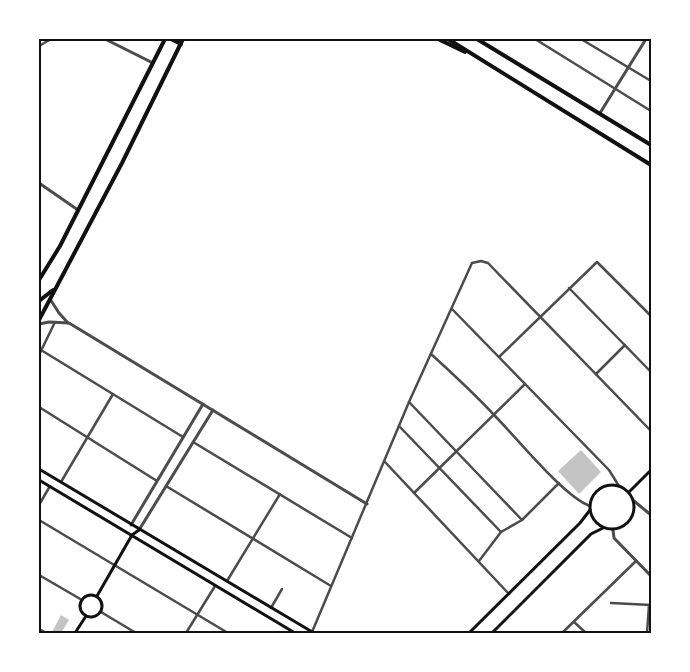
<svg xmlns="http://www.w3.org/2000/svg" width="690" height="672" font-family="'Alegreya Sans',sans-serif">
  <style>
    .building { fill: #c4c4c4 }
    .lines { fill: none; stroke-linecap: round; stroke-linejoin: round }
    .minor { stroke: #4c4c4c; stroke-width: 2.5 }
    .tertiary { stroke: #4c4c4c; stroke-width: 3 }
    .secondary { stroke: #111; stroke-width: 3 }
    .primary { stroke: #111; stroke-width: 4 }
    .trunk { stroke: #111; stroke-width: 4 }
    .neatline { fill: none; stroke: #111; stroke-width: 2 }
  </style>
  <rect width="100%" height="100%" fill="#fff"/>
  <g class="building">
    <path d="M 581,450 L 601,472 L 579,494 L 558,471 Z"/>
    <path d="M 61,615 L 69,620 L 61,633 L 54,633 L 52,632 Z"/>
  </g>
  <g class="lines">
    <g class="minor">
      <path d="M 535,39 L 651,111"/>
      <path d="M 581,39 L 651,81"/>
      <path d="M 39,46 L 51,39"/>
      <path d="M 569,288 L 651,372"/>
      <path d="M 452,309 L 609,470 L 619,486"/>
      <path d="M 41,350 L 183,437"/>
      <path d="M 431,354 C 453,374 475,394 495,416 C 517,438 564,497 590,506"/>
      <path d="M 39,355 L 55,322"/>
      <path d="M 499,357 L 597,262 L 651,316"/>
      <path d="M 596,374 L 625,345"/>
      <path d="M 409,402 L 522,520"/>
      <path d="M 39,407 L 157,481"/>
      <path d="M 399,426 L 501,532"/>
      <path d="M 193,442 L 352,538"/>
      <path d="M 385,462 L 509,594"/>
      <path d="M 61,482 L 113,394"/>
      <path d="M 166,486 L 331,586"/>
      <path d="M 414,493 L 525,384"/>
      <path d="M 39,505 L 50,486"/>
      <path d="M 39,520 L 228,633"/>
      <path d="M 479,561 L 501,532 L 522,520 L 559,483"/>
      <path d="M 39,575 L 82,600"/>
      <path d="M 227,581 L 280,494"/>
      <path d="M 611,603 L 651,605"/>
      <path d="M 271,608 L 282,589"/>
      <path d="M 101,612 L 136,633"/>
      <path d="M 574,622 L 586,633"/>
      <path d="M 39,629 L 46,633"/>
      <path d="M 312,632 L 409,402 L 472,263 L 481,261 L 488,263 L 651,431"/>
      <path d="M 186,633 L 215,586"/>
      <path d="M 562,633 L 636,561"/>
      <path d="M 621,633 L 629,633"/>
      <path d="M 647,633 L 649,605"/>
    </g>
    <g class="tertiary">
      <path d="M 105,39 L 153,63"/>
      <path d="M 600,113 L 646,39"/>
      <path d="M 39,183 L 78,210"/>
      <path d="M 50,299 L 59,313 L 68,323"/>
      <path d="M 39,324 L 49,322 L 69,323 L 367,504"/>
      <path d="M 634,501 L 651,515"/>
      <path d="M 131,525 L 203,404"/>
      <path d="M 139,530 L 213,410"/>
      <path d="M 613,530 L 614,538 L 651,576"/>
    </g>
    <g class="secondary">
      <path d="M 39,469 L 314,633"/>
      <path d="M 39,480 L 295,633"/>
      <circle cx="612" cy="507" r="22"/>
      <path d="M 629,492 L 651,470"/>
      <circle cx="91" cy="606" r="11"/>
      <path d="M 97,596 L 132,535 L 139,530"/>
      <path d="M 75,633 L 86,616"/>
      <path d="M 469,633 L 580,523 L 590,510"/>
      <path d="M 492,633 L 591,534 L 603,528"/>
    </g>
    <g class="primary">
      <path d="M 171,39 L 181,44"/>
      <path d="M 39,280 L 60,246 L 165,39"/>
      <path d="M 39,301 L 53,290"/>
      <path d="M 39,320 L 122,163 L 183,39"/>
    </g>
    <g class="trunk">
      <path d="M 438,39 L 465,52"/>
      <path d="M 448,39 L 651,165"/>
      <path d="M 477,39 L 651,145"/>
    </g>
  </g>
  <rect width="690" height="672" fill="none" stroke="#ffffff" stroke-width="80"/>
  <rect x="40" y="40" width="610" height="592" class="neatline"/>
</svg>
